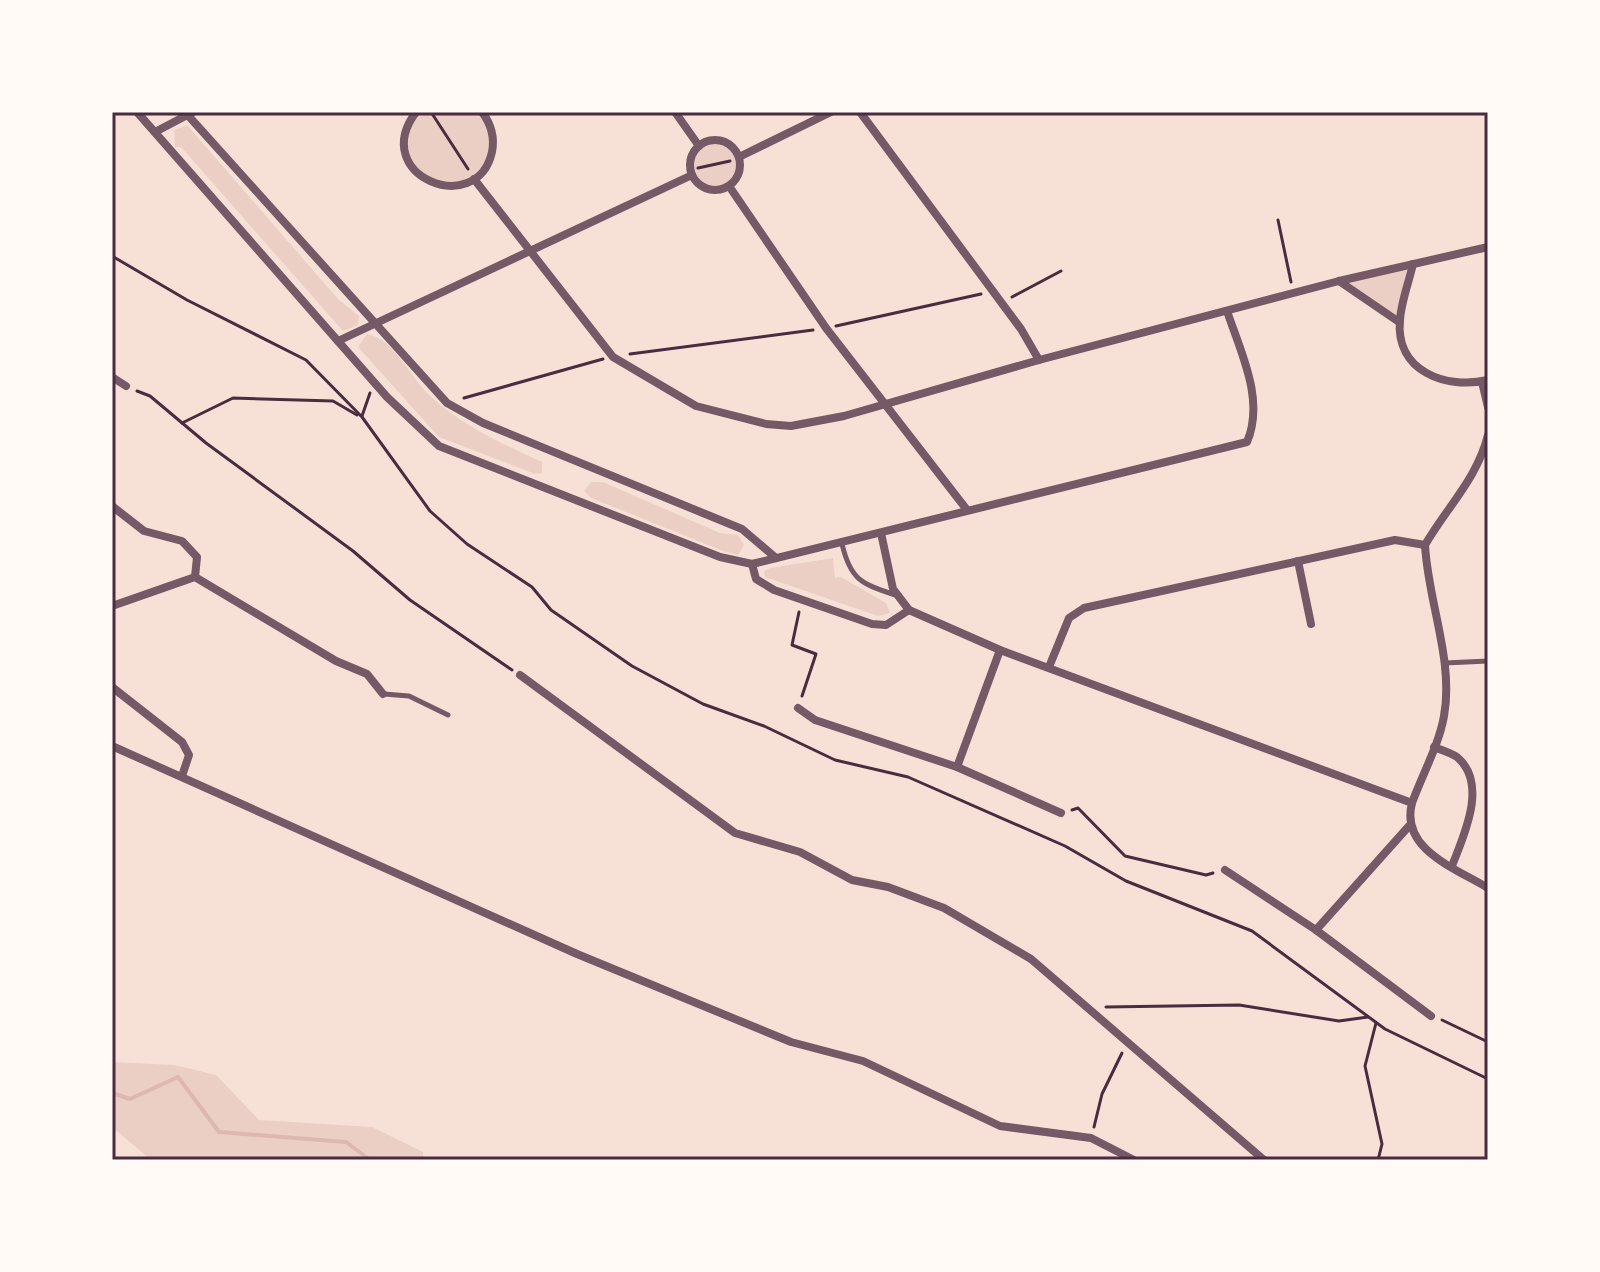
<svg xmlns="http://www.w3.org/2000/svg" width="1600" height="1272" font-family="'PT Sans',sans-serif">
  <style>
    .green { fill: #ebcfc5 }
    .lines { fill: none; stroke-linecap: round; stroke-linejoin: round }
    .stream { stroke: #dcb8b0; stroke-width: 4 }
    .path { stroke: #4a2c40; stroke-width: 3 }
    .service { stroke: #755966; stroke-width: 5 }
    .minor { stroke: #755966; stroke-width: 8 }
    .neatline { fill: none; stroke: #4a2c40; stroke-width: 3 }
  </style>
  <rect width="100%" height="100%" fill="#f7e1d7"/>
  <g class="green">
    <path d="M 416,112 L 482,112 L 493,149 C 470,195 439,197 407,158 L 410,120 Z"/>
    <path d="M 187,125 L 338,299 L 359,316 L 358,325 L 343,331 L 181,147 L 175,147 L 174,130 Z"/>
    <circle cx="715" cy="165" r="25"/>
    <path d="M 1413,264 L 1399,322 L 1339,281 Z"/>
    <path d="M 367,334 C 393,338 411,378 429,395 C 462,426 501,443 542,462 L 542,473 L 535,474 L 439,437 L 358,347 Z"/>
    <path d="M 591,482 L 603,482 L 720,533 L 738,535 L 744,545 L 738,555 L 723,551 L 591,498 L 584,491 Z"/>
    <path d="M 833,558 L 835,578 L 841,577 L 886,603 L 890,613 L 878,616 L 765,577 L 764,571 L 770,568 Z"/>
    <path d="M 112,1062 L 175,1065 L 216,1075 L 259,1120 L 372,1127 L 423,1152 L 423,1160 L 151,1160 L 112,1127 Z"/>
  </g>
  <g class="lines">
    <path class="stream" d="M 112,1093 L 130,1099 L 178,1077 L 219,1132 L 346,1142 L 370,1160"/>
    <g class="path">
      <path d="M 431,112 L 468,169"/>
      <path d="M 698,168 L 730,161"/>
      <path d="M 1278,220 L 1291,282"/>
      <path d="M 112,256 L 187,300 L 306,360 L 362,417 L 430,511 L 467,544 L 532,587 L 551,610 L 632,666 L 703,704 L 764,726 L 835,760 L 908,777 L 1065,846 L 1126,881 L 1252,931 L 1385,1029 L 1488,1079"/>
      <path d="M 1012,297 L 1061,271"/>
      <path d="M 836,326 L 981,294"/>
      <path d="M 630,354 L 813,330"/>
      <path d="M 137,391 L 150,396 L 206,443 L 353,551 L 410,600 L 512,670"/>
      <path d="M 464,398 L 603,359"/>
      <path d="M 362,416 L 370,393"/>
      <path d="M 182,423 L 233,398 L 333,401 L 357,415"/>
      <path d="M 799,612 L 792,645 L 816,654 L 802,696"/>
      <path d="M 1072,810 L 1078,808 L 1125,856 L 1206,875 L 1213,873"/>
      <path d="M 1106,1007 L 1239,1005 L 1339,1021 L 1368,1017"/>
      <path d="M 1442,1020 L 1488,1042"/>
      <path d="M 1376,1023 L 1365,1066 L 1382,1144 L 1378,1160"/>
      <path d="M 1094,1127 L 1102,1094 L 1122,1053"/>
    </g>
    <g class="service">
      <path d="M 842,544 C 851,582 863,584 898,596"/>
      <path d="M 1445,663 L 1488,661"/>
      <path d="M 384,694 L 409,696 L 448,715"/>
    </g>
    <g class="minor">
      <path d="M 137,112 L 387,397 L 439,446 L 720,557 L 752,564 L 1247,442 C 1265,400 1241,353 1227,311"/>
      <path d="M 185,112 L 447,403 L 483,423 L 742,529 L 776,558"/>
      <path d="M 416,112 C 368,176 477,219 492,152 C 495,137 491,124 482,112"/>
      <path d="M 675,112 L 699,146"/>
      <path d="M 860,112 L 1021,329 L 1039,360"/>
      <path d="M 155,132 L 193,112"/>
      <circle cx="715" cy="165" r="25"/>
      <path d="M 739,157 L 831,112"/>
      <path d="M 474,179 L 613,357 L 696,406 L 766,424 L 791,426 L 844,416 L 1039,360 L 1339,281 L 1488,247"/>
      <path d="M 729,186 L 826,328 L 967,510"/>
      <path d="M 1413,264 C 1409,282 1401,302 1400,320 C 1395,371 1446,390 1488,380"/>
      <path d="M 1339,281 L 1399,322"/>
      <path d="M 338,341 L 692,175"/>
      <path d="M 112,377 L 126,386"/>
      <path d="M 1482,382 L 1488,407"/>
      <path d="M 112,506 L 144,531 L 182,541 L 197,557 L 195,577"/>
      <path d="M 881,533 L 893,589 L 909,610 L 1000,650 L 1412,803 C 1400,849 1455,868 1488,888"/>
      <path d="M 1425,545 C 1447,507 1477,479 1488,435"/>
      <path d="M 1298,561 L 1311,624"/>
      <path d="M 752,564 L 756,579 L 774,590 L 872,624 L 886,625 L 909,610"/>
      <path d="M 112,606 L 195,577 L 336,661 L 367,674 L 383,694"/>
      <path d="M 1049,667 L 1069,618 L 1084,608 L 1395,540 L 1425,545 C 1428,602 1454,660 1444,716 C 1439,745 1422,775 1412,803"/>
      <path d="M 520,675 L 735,833 L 800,852 L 852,880 L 888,887 L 944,908 L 1031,959 L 1264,1160"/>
      <path d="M 112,687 L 182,742 L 189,755 L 182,776"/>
      <path d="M 798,708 L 815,720 L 957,767 L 1000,650"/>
      <path d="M 112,746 L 577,954 L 791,1042 L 863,1061 L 1000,1126 L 1091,1138 L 1134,1160"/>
      <path d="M 1434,747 C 1441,750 1451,753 1457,757 C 1489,784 1463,837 1452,866"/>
      <path d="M 957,767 L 1061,813"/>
      <path d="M 1225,870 L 1316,930 L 1431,1016"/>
      <path d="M 1316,930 L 1409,826"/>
    </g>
  </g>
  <rect width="1600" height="1272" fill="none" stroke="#fffaf5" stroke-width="228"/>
  <rect x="114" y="114" width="1372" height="1044" class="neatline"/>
</svg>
